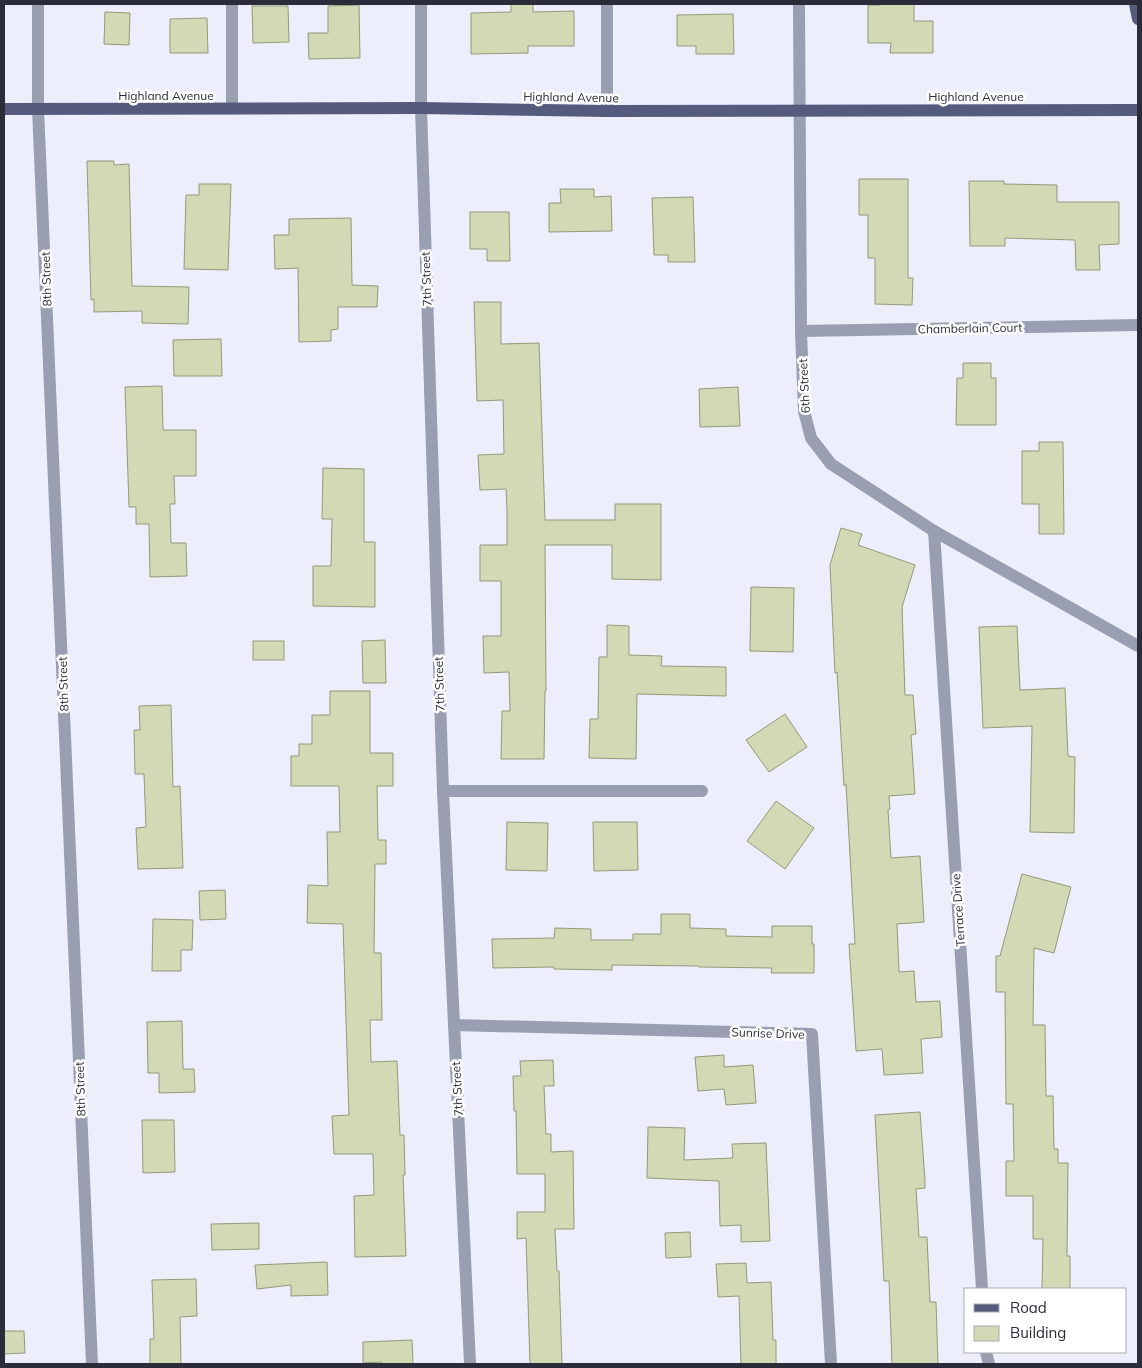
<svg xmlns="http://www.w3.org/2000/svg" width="1142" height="1368" font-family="Mulish,sans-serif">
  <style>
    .building { fill: #d3d8b5; stroke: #949978 }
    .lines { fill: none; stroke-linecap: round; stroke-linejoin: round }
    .minor { stroke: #9a9eb1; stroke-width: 12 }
    .major { stroke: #565a7c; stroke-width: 12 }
    .labels { text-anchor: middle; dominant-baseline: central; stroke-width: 5; stroke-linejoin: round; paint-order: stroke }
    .street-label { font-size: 12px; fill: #2a2c39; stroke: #fff }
  </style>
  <rect width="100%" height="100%" fill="#eceefc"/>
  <g class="building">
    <path d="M 511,4 L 533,4 L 533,12 L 574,11 L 574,46 L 528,46 L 528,53 L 471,54 L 471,13 L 511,12 Z"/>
    <path d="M 880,4 L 914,4 L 914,21 L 933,21 L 933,53 L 890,53 L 891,43 L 868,43 L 868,5 L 880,5 Z"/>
    <path d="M 359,5 L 360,58 L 309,59 L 308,33 L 328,33 L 328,6 Z"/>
    <path d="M 252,6 L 288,6 L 289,42 L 253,43 Z"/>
    <path d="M 105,12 L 130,13 L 129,45 L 104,44 Z"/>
    <path d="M 733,14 L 734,54 L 696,54 L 696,46 L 677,46 L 677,15 Z"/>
    <path d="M 207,18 L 208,53 L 170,53 L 170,19 Z"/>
    <path d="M 87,161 L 114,161 L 114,165 L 129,164 L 132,286 L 189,287 L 188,324 L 142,323 L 142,311 L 94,312 L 94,299 L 91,300 Z"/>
    <path d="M 859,179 L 908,179 L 908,278 L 913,278 L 912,305 L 875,304 L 875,258 L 868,258 L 868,215 L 859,215 Z"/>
    <path d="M 969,181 L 1004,181 L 1004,184 L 1057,185 L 1057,202 L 1119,202 L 1119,244 L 1099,245 L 1100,270 L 1076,270 L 1075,240 L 1005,238 L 1005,246 L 970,246 Z"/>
    <path d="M 199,184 L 231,184 L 228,270 L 184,269 L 186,195 L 199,195 Z"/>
    <path d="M 560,189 L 594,189 L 594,197 L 611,196 L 612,231 L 549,232 L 549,203 L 561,203 Z"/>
    <path d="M 693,197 L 695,262 L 668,262 L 668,255 L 654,255 L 652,198 Z"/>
    <path d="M 470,212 L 509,212 L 510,261 L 487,261 L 487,249 L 470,249 Z"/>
    <path d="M 351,218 L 352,285 L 378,286 L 377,307 L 338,307 L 338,329 L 331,330 L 331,341 L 299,342 L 298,268 L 275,269 L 274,235 L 289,235 L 289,219 Z"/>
    <path d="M 474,302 L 501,302 L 501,344 L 539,343 L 545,520 L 615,520 L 615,504 L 661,504 L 661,580 L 612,579 L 612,545 L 545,545 L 546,691 L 545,691 L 544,759 L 501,759 L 502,711 L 510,711 L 509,672 L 484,673 L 483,636 L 501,636 L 501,581 L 480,581 L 480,545 L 507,545 L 507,510 L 506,489 L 480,490 L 478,455 L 504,454 L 503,400 L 477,401 Z"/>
    <path d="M 221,339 L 222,376 L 174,376 L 173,340 Z"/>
    <path d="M 963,363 L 991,363 L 991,378 L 996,378 L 996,425 L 956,425 L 957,378 L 963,378 Z"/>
    <path d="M 162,386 L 163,430 L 196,430 L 196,476 L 174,476 L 175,504 L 170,504 L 171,543 L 186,543 L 187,576 L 150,577 L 149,524 L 136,524 L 136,507 L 129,507 L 125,387 Z"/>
    <path d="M 738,387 L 740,426 L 700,427 L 699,389 Z"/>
    <path d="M 1039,442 L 1063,442 L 1064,534 L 1039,534 L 1039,504 L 1022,504 L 1022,451 L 1039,451 Z"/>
    <path d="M 323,468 L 364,469 L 364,542 L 375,542 L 375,607 L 313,606 L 313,566 L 331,566 L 332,519 L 322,519 Z"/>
    <path d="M 841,528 L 862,534 L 858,545 L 915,565 L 902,607 L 905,695 L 913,695 L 916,734 L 911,735 L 915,794 L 889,796 L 890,809 L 888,810 L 891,858 L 920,856 L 924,922 L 897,924 L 899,972 L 914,971 L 916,1002 L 940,1001 L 942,1037 L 921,1039 L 923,1073 L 884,1075 L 882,1049 L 856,1051 L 849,944 L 855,944 L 846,784 L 844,786 L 837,672 L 835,673 L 830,565 Z"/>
    <path d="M 751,587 L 794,588 L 793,652 L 750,651 Z"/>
    <path d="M 607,625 L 629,626 L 629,655 L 662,656 L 661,666 L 726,667 L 726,696 L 637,694 L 636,759 L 589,758 L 590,719 L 598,719 L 599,657 L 607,657 Z"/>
    <path d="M 1017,626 L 1020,690 L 1065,688 L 1068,756 L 1075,757 L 1074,833 L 1030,832 L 1032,726 L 983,728 L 979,627 Z"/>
    <path d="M 385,640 L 386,683 L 363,683 L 362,641 Z"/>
    <rect x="253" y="641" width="31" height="19"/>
    <path d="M 330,691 L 370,691 L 370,753 L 393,753 L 393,786 L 377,786 L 378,840 L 386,840 L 386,864 L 375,864 L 374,953 L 381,953 L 382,1020 L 370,1020 L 371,1062 L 397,1061 L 400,1135 L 404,1135 L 405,1175 L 403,1175 L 406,1256 L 355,1257 L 354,1196 L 374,1195 L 373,1154 L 334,1154 L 332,1116 L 349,1115 L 343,924 L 307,923 L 308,885 L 328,886 L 327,832 L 340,832 L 339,786 L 291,786 L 291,756 L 299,756 L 299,744 L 312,744 L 312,715 L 330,715 Z"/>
    <path d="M 171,705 L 173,787 L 180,786 L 183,868 L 138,869 L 136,828 L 146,827 L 144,774 L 135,774 L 134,730 L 140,730 L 139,706 Z"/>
    <path d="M 785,714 L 807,747 L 769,772 L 746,740 Z"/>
    <path d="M 776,801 L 814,828 L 785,869 L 747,841 Z"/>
    <path d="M 507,822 L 548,823 L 547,871 L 506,870 Z"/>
    <path d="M 593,822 L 637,822 L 638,870 L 594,871 Z"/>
    <path d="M 1022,874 L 1071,887 L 1054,953 L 1034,948 L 1033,1025 L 1045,1025 L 1046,1096 L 1053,1096 L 1054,1149 L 1058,1149 L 1058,1163 L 1068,1163 L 1067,1256 L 1070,1256 L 1070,1289 L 1042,1289 L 1043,1239 L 1033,1239 L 1033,1196 L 1006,1196 L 1006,1161 L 1014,1161 L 1013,1104 L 1006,1104 L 1005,992 L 996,992 L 996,956 L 1000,956 Z"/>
    <path d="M 225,890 L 226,919 L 200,920 L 199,891 Z"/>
    <path d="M 661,914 L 690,914 L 690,928 L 726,929 L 726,936 L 772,937 L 772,926 L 812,926 L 812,944 L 814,944 L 814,973 L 771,973 L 772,968 L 699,967 L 699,966 L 612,965 L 612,970 L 554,969 L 554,967 L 493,968 L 492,939 L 554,938 L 555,928 L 591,929 L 591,940 L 633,940 L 633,934 L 661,934 Z"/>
    <path d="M 153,919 L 193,920 L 192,950 L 181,950 L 181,971 L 152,971 Z"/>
    <path d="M 182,1021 L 183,1069 L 194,1069 L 195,1092 L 159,1093 L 159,1073 L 148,1073 L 147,1022 Z"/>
    <path d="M 724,1055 L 724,1067 L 753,1065 L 756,1103 L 726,1105 L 724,1089 L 698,1091 L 695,1057 Z"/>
    <path d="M 553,1060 L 554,1086 L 544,1086 L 546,1134 L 551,1134 L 551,1152 L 573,1151 L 574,1229 L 555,1229 L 557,1271 L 559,1271 L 562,1364 L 530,1364 L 526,1238 L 517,1239 L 517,1212 L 545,1212 L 545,1174 L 517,1174 L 516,1111 L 514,1111 L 513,1076 L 521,1076 L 520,1061 Z"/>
    <path d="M 920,1112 L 925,1180 L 925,1188 L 916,1189 L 919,1237 L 927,1237 L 930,1302 L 936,1302 L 938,1364 L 892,1364 L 889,1281 L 884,1281 L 875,1115 Z"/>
    <path d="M 142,1120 L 174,1120 L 175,1172 L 143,1173 Z"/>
    <path d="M 648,1127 L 685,1128 L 684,1160 L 733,1158 L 732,1144 L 766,1143 L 770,1241 L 741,1242 L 741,1225 L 720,1226 L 719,1181 L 647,1178 Z"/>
    <path d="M 259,1223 L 259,1249 L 212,1250 L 211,1224 Z"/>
    <path d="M 690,1232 L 691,1257 L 666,1258 L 665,1233 Z"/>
    <path d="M 327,1262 L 328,1295 L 291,1296 L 291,1285 L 257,1289 L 255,1265 Z"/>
    <path d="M 746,1263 L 747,1283 L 771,1282 L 773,1340 L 776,1340 L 776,1364 L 741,1364 L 739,1296 L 718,1297 L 716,1264 Z"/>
    <path d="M 196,1279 L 197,1316 L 180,1317 L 181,1364 L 150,1364 L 150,1339 L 154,1339 L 152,1280 Z"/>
    <path d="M 4,1331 L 24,1331 L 25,1353 L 4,1354 Z"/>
    <path d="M 412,1340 L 413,1364 L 382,1364 L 382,1362 L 363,1363 L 363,1342 Z"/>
  </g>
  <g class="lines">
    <g class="minor">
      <path d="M 38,4 L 38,109 L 92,1364"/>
      <path d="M 232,4 L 232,108"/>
      <path d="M 421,4 L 421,108 L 443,791 L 470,1364"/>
      <path d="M 607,4 L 607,111"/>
      <path d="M 799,4 L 801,331 L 804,411 L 811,438 L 831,464 L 934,531 L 1138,646"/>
      <path d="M 801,331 L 1138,325"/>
      <path d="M 934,531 L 982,1289"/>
      <path d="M 443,791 L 702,791"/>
      <path d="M 454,1025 L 812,1034 L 831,1364"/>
      <path d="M 986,1352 L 989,1364"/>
    </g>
    <g class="major">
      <path d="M 1135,4 L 1138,19"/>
      <path d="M 4,109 L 421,108 L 607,111 L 1138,110"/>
    </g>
  </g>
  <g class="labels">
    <g class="street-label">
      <text x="166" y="95">Highland Avenue</text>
      <text x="976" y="96">Highland Avenue</text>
      <text transform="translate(571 97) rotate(1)">Highland Avenue</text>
      <text transform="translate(46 279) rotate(-92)">8th Street</text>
      <text transform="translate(426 279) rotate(-92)">7th Street</text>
      <text transform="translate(970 328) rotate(-1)">Chamberlain Court</text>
      <text transform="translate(804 386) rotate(-93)">6th Street</text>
      <text transform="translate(63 684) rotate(-92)">8th Street</text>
      <text transform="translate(439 684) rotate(-92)">7th Street</text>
      <text transform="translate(958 910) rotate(-94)">Terrace Drive</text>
      <text transform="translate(768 1033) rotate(2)">Sunrise Drive</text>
      <text transform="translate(80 1089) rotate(-92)">8th Street</text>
      <text transform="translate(457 1089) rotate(-93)">7th Street</text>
    </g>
  </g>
  <rect width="1142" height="1368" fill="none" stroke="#2a2c39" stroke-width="10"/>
  <rect x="964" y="1288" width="162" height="65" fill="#ffffff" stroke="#aaabb0"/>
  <rect x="974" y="1304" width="25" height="8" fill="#565a7c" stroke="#aaabb0"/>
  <text x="1010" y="1313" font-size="15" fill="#2a2c39">Road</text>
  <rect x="974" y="1326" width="25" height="15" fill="#d3d8b5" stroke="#aaabb0"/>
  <text x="1010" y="1338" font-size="15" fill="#2a2c39">Building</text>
</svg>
